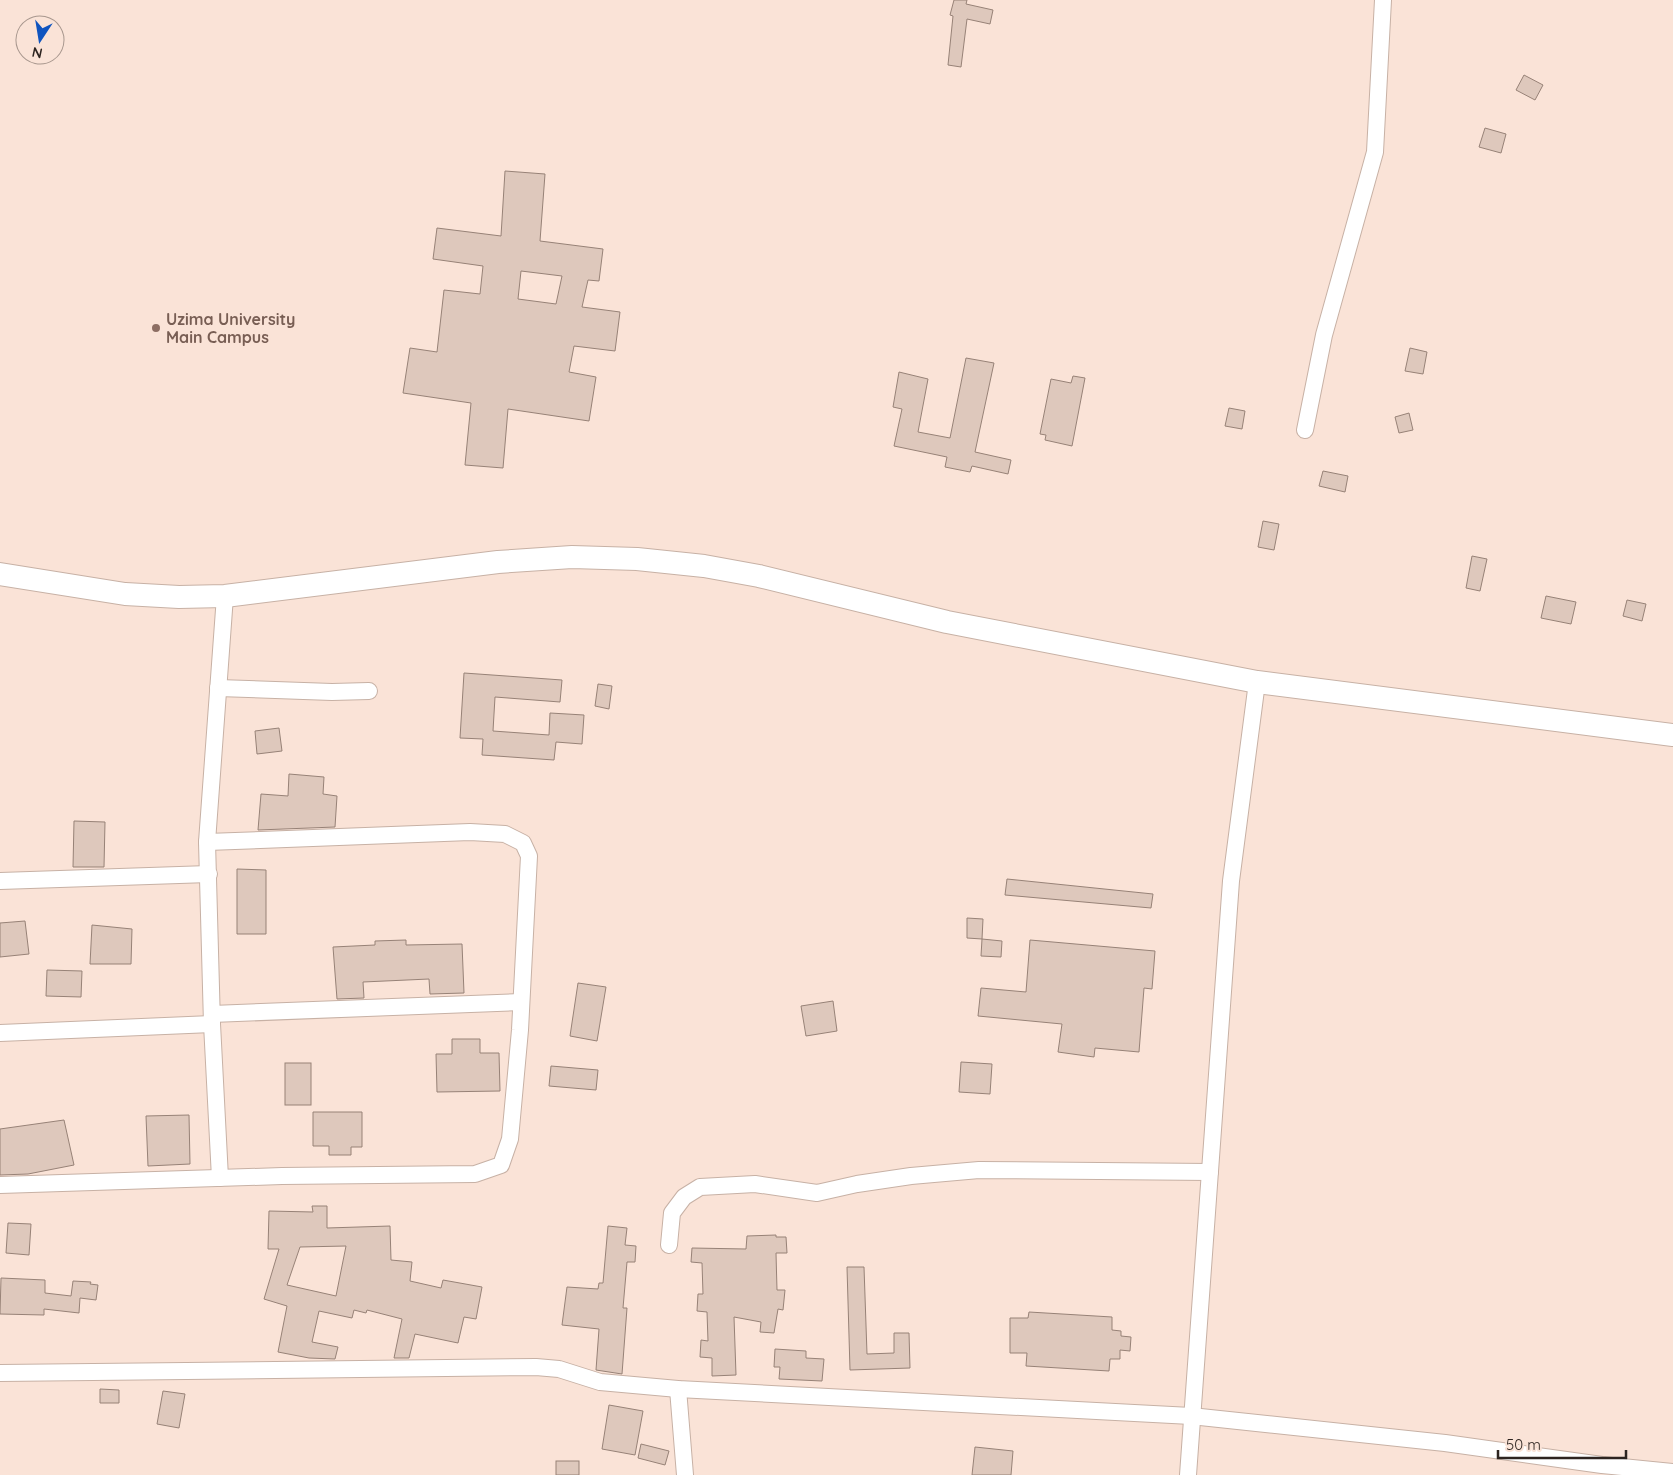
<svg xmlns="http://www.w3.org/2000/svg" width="1673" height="1475" font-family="Quicksand,sans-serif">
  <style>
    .building { fill: #dec8bc; stroke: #978277; fill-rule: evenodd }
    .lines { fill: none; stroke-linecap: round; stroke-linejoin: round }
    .minor-casing { stroke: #c7b1a5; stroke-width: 18 }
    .secondary-casing { stroke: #c7b1a5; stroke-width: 24 }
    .minor { stroke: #fff; stroke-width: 16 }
    .secondary { stroke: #fff; stroke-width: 22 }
    .education-dot { fill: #8d6e63; stroke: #fae3d7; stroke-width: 2 }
    .labels { text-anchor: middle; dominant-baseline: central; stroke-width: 5; stroke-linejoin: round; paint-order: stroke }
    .education-label { font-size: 16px; font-weight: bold; fill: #785e54; stroke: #fae3d7; text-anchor: start }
  </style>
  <rect width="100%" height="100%" fill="#fae3d7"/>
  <g class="building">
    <path d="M 954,0 L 967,0 L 966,4 L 993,10 L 990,24 L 967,19 L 961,67 L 948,65 L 953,16 L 950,15 Z"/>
    <path d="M 1524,75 L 1543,85 L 1535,100 L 1516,90 Z"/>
    <path d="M 1485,128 L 1506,134 L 1501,153 L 1479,147 Z"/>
    <path d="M 505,171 L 545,174 L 540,241 L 603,249 L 599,281 L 588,280 L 582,307 L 620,312 L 615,351 L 574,346 L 569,372 L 596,377 L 589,421 L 508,409 L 503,468 L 465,465 L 471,403 L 403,393 L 410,348 L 437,352 L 444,290 L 480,294 L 483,266 L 433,259 L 437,228 L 501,236 ZM 521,271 L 562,276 L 556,304 L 518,299 Z"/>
    <path d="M 1410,348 L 1427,352 L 1423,374 L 1405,371 Z"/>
    <path d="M 966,358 L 994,363 L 975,452 L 1011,460 L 1008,474 L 972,466 L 970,472 L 945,467 L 947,457 L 894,446 L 902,409 L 893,407 L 899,372 L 928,379 L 918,432 L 950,438 Z"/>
    <path d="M 1073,376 L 1085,378 L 1072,446 L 1045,440 L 1046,435 L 1040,434 L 1051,379 L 1071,383 Z"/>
    <path d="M 1229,408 L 1245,411 L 1242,429 L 1225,426 Z"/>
    <path d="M 1409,413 L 1413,430 L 1399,433 L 1395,417 Z"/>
    <path d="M 1323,471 L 1348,476 L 1345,492 L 1319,486 Z"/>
    <path d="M 1263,521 L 1279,524 L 1274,550 L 1258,547 Z"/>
    <path d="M 1472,556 L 1487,559 L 1480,591 L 1466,588 Z"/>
    <path d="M 1546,596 L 1576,602 L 1571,624 L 1541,618 Z"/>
    <path d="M 1627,600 L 1646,604 L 1642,621 L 1623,616 Z"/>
    <path d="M 464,673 L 562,680 L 560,702 L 495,697 L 493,731 L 549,735 L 550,713 L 584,715 L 582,744 L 556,742 L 554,760 L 482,755 L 483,739 L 460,738 Z"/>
    <path d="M 598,684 L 612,686 L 609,709 L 595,706 Z"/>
    <path d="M 279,728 L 282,751 L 257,754 L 255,731 Z"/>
    <path d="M 289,774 L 324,777 L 323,794 L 337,796 L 335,827 L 258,830 L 261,794 L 288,796 Z"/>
    <path d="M 74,821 L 105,822 L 104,867 L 73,867 Z"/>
    <path d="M 237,869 L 266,870 L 266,934 L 237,934 Z"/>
    <path d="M 1007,879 L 1153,894 L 1151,908 L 1005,895 Z"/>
    <path d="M 967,918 L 983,919 L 982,939 L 967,938 Z"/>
    <path d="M 25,921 L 29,954 L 0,957 L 0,923 Z"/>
    <path d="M 92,925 L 132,929 L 131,964 L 90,964 Z"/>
    <path d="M 982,939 L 1002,941 L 1001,957 L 981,956 Z"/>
    <path d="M 406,940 L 406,945 L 462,944 L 464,993 L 430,994 L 429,979 L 363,982 L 364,998 L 337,999 L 333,947 L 375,945 L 375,941 Z"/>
    <path d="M 1030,940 L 1155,951 L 1152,989 L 1144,988 L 1139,1052 L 1095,1048 L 1094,1057 L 1058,1052 L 1062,1024 L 978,1016 L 981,988 L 1026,992 Z"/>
    <path d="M 47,970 L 82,971 L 81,997 L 46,996 Z"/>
    <path d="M 578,983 L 606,987 L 597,1041 L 570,1036 Z"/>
    <path d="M 833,1001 L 837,1031 L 806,1036 L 801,1006 Z"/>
    <path d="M 452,1039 L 480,1039 L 480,1053 L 499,1053 L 500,1091 L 437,1092 L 436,1054 L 452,1054 Z"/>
    <path d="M 961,1062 L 992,1064 L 990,1094 L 959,1092 Z"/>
    <rect x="285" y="1063" width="26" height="42"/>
    <path d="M 551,1066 L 598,1070 L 596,1090 L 549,1086 Z"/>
    <path d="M 313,1112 L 362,1112 L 362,1147 L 351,1147 L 351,1155 L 329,1155 L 329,1146 L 313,1146 Z"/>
    <path d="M 189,1115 L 190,1164 L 148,1166 L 146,1116 Z"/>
    <path d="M 64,1120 L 74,1165 L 28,1174 L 0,1175 L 0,1129 Z"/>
    <path d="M 312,1206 L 327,1206 L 327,1228 L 390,1226 L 391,1260 L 412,1262 L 410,1281 L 441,1288 L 443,1280 L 482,1287 L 476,1319 L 464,1317 L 458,1343 L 415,1334 L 409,1358 L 394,1358 L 402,1319 L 367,1310 L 366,1313 L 354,1310 L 352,1318 L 319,1311 L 312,1342 L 338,1347 L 335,1359 L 309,1358 L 278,1352 L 287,1306 L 264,1299 L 279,1249 L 268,1249 L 269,1211 L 313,1212 ZM 346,1246 L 336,1296 L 287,1285 L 300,1247 Z"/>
    <path d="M 8,1223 L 31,1224 L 29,1255 L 6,1253 Z"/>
    <path d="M 608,1226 L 627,1228 L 625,1245 L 636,1246 L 635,1262 L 627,1262 L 623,1308 L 627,1308 L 622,1374 L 596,1370 L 599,1329 L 562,1325 L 567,1287 L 598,1289 L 599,1283 L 603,1283 Z"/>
    <path d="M 776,1235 L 776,1237 L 786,1237 L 787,1253 L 776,1253 L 777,1290 L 785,1290 L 783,1310 L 778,1309 L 774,1333 L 760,1332 L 761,1322 L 734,1317 L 736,1375 L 712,1376 L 712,1358 L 700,1357 L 701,1340 L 708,1341 L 707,1312 L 697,1311 L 698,1294 L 703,1294 L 702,1263 L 691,1262 L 692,1248 L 746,1249 L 747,1236 Z"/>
    <path d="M 847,1267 L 864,1267 L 867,1354 L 894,1353 L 894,1333 L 909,1333 L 910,1368 L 850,1370 Z"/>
    <path d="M 1,1278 L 45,1280 L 45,1293 L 71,1296 L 73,1281 L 91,1282 L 90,1284 L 98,1285 L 96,1300 L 80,1298 L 79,1313 L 44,1309 L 44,1315 L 0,1314 Z"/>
    <path d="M 1029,1312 L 1112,1317 L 1112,1330 L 1121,1331 L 1121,1336 L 1131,1337 L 1130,1351 L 1120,1350 L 1120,1359 L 1110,1359 L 1109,1371 L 1026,1366 L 1027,1353 L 1010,1353 L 1010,1318 L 1028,1318 Z"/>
    <path d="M 775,1349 L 806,1351 L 806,1358 L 824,1359 L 822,1381 L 779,1379 L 780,1367 L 774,1367 Z"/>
    <path d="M 100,1389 L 119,1390 L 119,1403 L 100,1403 Z"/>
    <path d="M 163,1391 L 185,1394 L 179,1428 L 157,1424 Z"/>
    <path d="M 609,1405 L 643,1411 L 635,1455 L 602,1449 Z"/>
    <path d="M 641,1444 L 669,1451 L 665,1465 L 638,1458 Z"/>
    <path d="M 975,1447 L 1013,1451 L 1011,1475 L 972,1475 Z"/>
    <rect x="556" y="1461" width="23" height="14"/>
  </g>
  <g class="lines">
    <g class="minor-casing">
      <g id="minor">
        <path d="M 1305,430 L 1324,335 L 1375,152 L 1383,0"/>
        <path d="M 218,688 L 332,692 L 369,691"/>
        <path d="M 0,881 L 209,874"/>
        <path d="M 212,1014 L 521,1002"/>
        <path d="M 0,1033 L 212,1024"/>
        <path d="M 220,1178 L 212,1024 L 207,842 L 225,596"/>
        <path d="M 0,1185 L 282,1176 L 475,1174 L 501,1165 L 510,1139 L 520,1030 L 529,856 L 523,843 L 505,834 L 470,832 L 207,842"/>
        <path d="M 669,1245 L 672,1213 L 684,1197 L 700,1187 L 755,1184 L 817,1193 L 857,1184 L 911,1176 L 979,1170 L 1210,1172"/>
        <path d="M 0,1373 L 536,1367 L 559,1369 L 600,1382 L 678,1389 L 1191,1416 L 1445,1443 L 1602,1465 L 1673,1472"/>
        <path d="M 678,1389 L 685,1475"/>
        <path d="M 1188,1475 L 1231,881 L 1257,682"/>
      </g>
    </g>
    <g class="secondary-casing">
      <path id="secondary" d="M 0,574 L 125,594 L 179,597 L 225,596 L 498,562 L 572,557 L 637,559 L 704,566 L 759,576 L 947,622 L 1257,682 L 1673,735"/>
    </g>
    <use href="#minor" class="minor"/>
    <use href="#secondary" class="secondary"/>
  </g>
  <circle class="education-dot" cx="156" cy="328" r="5"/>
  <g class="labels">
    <g class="education-label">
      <text x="166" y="319">Uzima University<tspan x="166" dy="18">Main Campus</tspan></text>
    </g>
  </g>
  <g transform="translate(40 40) rotate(192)"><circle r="24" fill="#fae3d7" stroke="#a8978e"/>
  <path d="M0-4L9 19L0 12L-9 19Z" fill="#0f54bf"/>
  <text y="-8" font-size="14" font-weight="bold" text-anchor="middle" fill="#2d2420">N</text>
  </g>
  <path d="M1498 1450v8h128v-8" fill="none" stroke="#2d2420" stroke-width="2.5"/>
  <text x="1506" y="1450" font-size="15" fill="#2d2420" stroke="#fae3d7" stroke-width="4" paint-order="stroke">50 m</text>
</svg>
